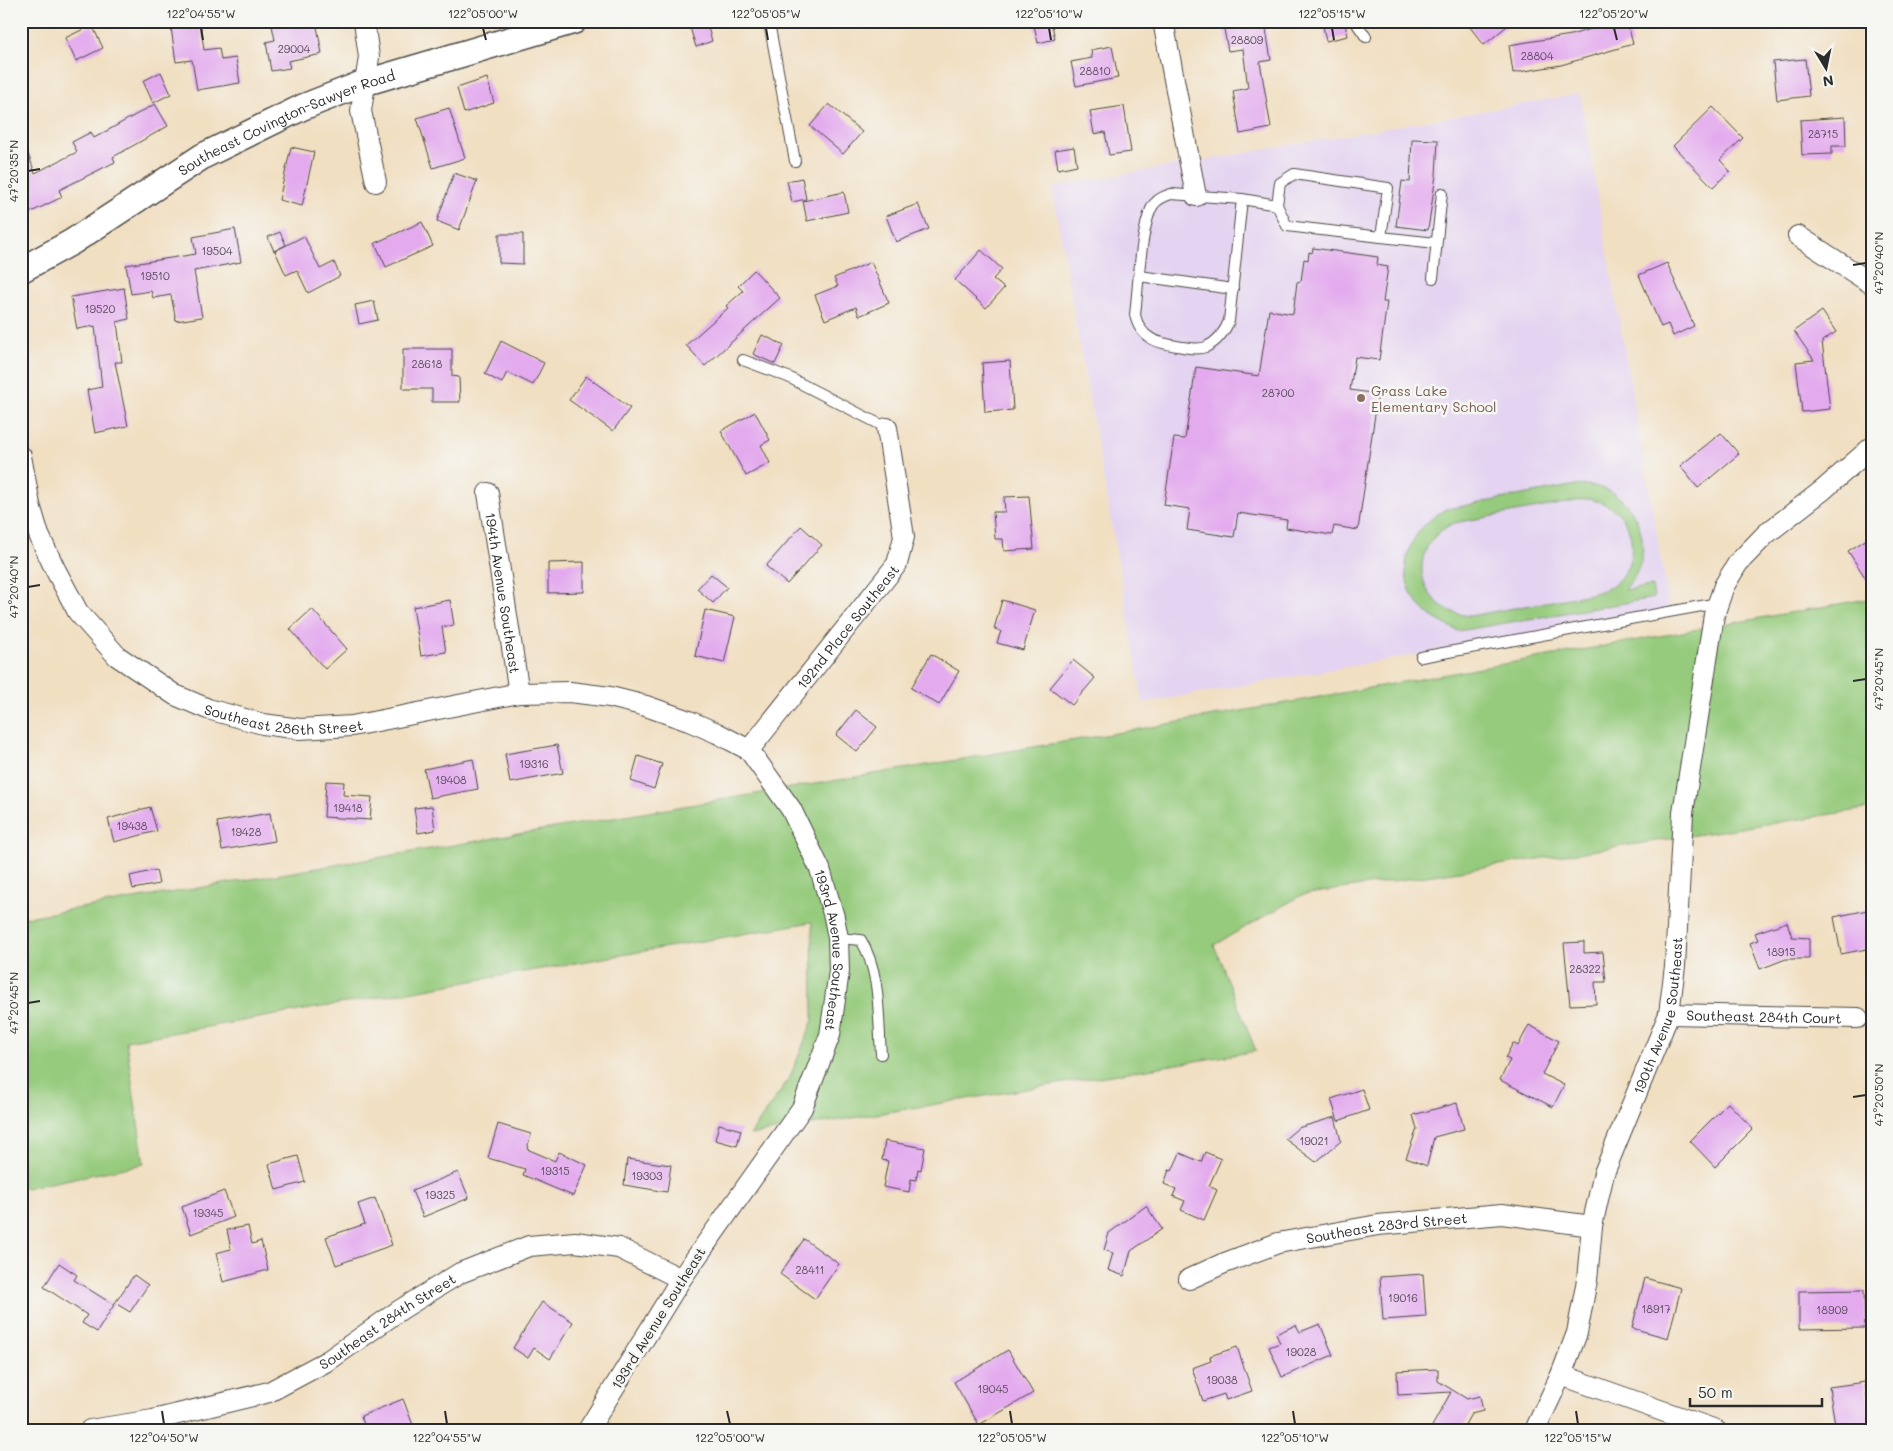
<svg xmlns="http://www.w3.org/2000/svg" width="1893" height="1451" font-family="Mali,sans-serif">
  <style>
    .built { fill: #e4d3f1 }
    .green { fill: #96cb7d; stroke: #607b54; fill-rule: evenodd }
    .building { fill: #e3abee }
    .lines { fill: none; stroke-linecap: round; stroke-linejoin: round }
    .service-casing { stroke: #494642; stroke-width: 12 }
    .minor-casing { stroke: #494642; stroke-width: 22 }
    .tertiary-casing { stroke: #494642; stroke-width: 28 }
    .service { stroke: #fff; stroke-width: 10 }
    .minor { stroke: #fff; stroke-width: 20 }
    .tertiary { stroke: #fff; stroke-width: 25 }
    .ticks { fill: none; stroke: #2b2b2b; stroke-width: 2 }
    .education-dot { fill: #8d6e63; stroke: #f6f6f2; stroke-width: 2 }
    .labels { text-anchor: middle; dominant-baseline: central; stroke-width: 5; stroke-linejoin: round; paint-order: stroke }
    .number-label { font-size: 11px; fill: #594b5c }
    .street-label { font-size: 14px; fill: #2b2b2b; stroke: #f6f6f2 }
    .education-label { font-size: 14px; fill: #785e54; stroke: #f6f6f2; text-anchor: start }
    .neatline { fill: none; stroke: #2b2b2b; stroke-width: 2 }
    .ticks-label { font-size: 12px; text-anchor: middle; fill: #2b2b2b }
  </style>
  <rect width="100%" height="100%" fill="#f6f6f2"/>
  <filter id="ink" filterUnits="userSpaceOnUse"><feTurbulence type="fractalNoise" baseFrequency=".02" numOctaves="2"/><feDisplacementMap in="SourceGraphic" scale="10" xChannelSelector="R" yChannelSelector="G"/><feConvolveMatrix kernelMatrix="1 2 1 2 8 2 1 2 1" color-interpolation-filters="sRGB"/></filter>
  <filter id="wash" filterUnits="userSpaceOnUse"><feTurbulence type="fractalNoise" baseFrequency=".0096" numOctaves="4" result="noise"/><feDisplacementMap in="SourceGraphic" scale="20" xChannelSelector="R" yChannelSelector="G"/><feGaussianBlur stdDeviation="1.12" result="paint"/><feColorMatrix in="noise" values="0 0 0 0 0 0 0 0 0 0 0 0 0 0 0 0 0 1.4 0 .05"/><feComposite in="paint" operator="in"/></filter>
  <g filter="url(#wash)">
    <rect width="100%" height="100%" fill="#f1dfc2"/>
    <path class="built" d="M 1580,94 L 1670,610 L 1143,703 L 1052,187 Z"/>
    <g class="green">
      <path d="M 1590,485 C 1596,487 1603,488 1609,491 C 1638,506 1652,544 1636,574 C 1633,580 1628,585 1625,590 L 1652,586 L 1654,598 L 1458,631 C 1445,624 1432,619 1422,608 C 1390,574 1409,527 1447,509 L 1571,486 ZM 1588,499 C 1598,501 1608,504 1616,511 C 1640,532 1636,575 1606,589 C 1601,591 1596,592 1591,594 L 1470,616 C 1415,610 1404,546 1454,523 Z"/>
      <path d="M 1872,598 L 1872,808 L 1302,895 L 1214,945 L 1256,1051 L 750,1135 L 790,1077 L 813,1020 L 812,922 L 126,1041 L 144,1164 L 21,1189 L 21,918 L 1146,728 Z"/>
    </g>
    <g id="blocks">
      <g class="building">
        <path d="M 170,21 L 200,21 L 204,50 L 219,48 L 221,60 L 236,58 L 240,83 L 197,90 L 192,60 L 176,62 Z"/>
        <path d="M 271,21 L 316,21 L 322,54 L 288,61 L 290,68 L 271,71 L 266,42 L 275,40 Z"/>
        <path d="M 688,21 L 706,21 L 712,41 L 696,47 Z"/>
        <path d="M 1033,21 L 1051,21 L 1055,39 L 1038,43 Z"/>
        <path d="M 1322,21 L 1344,21 L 1348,36 L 1326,41 Z"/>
        <path d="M 1465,21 L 1513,21 L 1484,45 Z"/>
        <path d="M 1617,21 L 1627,21 L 1633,44 L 1561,65 L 1513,73 L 1509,45 L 1571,35 Z"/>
        <path d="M 1265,23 L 1271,60 L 1260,62 L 1271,128 L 1240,134 L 1233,91 L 1248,88 L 1243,49 L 1228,51 L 1224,29 Z"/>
        <path d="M 92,25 L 103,48 L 76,61 L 65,38 Z"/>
        <path d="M 1112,46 L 1118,78 L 1076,86 L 1071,62 L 1092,58 L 1091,50 Z"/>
        <path d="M 1805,59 L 1809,96 L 1777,100 L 1773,62 Z"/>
        <path d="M 161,72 L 171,94 L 153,103 L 143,81 Z"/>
        <path d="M 487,78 L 494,103 L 464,113 L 457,88 Z"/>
        <path d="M 155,104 L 168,126 L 113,157 L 115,162 L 59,190 L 62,197 L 21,217 L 21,140 L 23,140 L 35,173 L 77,152 L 72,142 L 91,132 L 94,138 Z"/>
        <path d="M 829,104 L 862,132 L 843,154 L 810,126 Z"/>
        <path d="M 1124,106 L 1131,152 L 1109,155 L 1105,132 L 1094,134 L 1090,111 Z"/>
        <path d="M 1713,107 L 1743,138 L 1720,160 L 1730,171 L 1713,187 L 1673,146 Z"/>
        <path d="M 449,108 L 465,158 L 433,168 L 417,118 Z"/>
        <path d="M 1845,117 L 1846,146 L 1832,146 L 1832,154 L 1802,155 L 1800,120 Z"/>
        <path d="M 1412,139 L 1438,140 L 1436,175 L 1428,230 L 1396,226 L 1402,181 L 1410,182 Z"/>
        <path d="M 291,147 L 314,152 L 302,206 L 279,200 Z"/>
        <path d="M 1074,147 L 1077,165 L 1058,169 L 1055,150 Z"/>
        <path d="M 454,173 L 477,181 L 459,230 L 437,221 Z"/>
        <path d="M 802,178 L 806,199 L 792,202 L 787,181 Z"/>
        <path d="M 844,192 L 848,212 L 807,221 L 803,201 Z"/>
        <path d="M 918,204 L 929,229 L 896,242 L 886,216 Z"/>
        <path d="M 422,222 L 433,246 L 386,267 L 375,243 Z"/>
        <path d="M 235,229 L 241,262 L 194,271 L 202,317 L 176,321 L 171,295 L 153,298 L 151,291 L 131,294 L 126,265 L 196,254 L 193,237 Z"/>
        <path d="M 280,232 L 286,245 L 274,251 L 268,237 Z"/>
        <path d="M 499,234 L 523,234 L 523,264 L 499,263 Z"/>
        <path d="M 304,236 L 320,269 L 334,262 L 340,276 L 308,293 L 297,270 L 286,275 L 275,251 Z"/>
        <path d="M 1313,248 L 1378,257 L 1377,265 L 1388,267 L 1383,302 L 1387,302 L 1379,360 L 1355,357 L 1350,390 L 1378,394 L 1358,530 L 1334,526 L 1332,535 L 1286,528 L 1287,520 L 1238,513 L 1234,537 L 1187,530 L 1190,509 L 1164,505 L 1174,438 L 1185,439 L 1196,367 L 1259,376 L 1269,310 L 1293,314 L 1297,282 L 1301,281 L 1304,259 L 1308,260 L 1309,252 L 1312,253 Z"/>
        <path d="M 981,250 L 1002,269 L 993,279 L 1004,288 L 986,308 L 955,280 Z"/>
        <path d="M 871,262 L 889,303 L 859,316 L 856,307 L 825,320 L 815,295 L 838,286 L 834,278 Z"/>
        <path d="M 1667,263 L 1694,326 L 1673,336 L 1668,324 L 1661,327 L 1639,275 Z"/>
        <path d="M 754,270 L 780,298 L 705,366 L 686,345 L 728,308 L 726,306 L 743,291 L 738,286 Z"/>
        <path d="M 124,288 L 129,319 L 117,322 L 122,362 L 115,362 L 128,426 L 95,433 L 87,390 L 102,387 L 95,326 L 77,329 L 71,297 Z"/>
        <path d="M 374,301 L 378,320 L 359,324 L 355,305 Z"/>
        <path d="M 1822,311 L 1836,332 L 1822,341 L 1830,409 L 1802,412 L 1796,362 L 1814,360 L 1794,331 Z"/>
        <path d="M 762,335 L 784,345 L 775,364 L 753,354 Z"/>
        <path d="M 501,341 L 544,363 L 533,385 L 507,372 L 502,383 L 485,374 Z"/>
        <path d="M 403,349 L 452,349 L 452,376 L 459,377 L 460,402 L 432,402 L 432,389 L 403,389 Z"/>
        <path d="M 1010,361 L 1013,410 L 985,412 L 982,363 Z"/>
        <path d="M 586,376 L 630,408 L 613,431 L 569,400 Z"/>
        <path d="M 755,412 L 770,440 L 761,445 L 770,463 L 746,476 L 721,431 Z"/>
        <path d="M 1721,433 L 1739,454 L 1698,488 L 1680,466 Z"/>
        <path d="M 1029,496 L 1034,549 L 1004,551 L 1003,539 L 995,539 L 993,512 L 1005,512 L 1004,497 Z"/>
        <path d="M 801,526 L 822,545 L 787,584 L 766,566 Z"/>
        <path d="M 1872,536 L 1872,588 L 1848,551 Z"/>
        <path d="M 584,562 L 584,592 L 548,593 L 548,563 Z"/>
        <path d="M 711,574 L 727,587 L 713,603 L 697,589 Z"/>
        <path d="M 450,600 L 454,625 L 442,627 L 446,652 L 421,656 L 413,607 Z"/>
        <path d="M 1002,600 L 1035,610 L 1023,650 L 997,643 L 1001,631 L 994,629 Z"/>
        <path d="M 312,609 L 347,649 L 325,669 L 290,629 Z"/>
        <path d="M 705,610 L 735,617 L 724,663 L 695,656 Z"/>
        <path d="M 931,654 L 959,671 L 939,705 L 911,688 Z"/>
        <path d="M 1073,660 L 1095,678 L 1072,705 L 1050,688 Z"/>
        <path d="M 856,710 L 877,727 L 857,752 L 836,735 Z"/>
        <path d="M 557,745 L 563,773 L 510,783 L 505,754 Z"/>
        <path d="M 638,756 L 662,764 L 654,789 L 631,781 Z"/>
        <path d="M 473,759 L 478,789 L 430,798 L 424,769 Z"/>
        <path d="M 326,781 L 344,782 L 343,795 L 372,797 L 370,820 L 324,817 Z"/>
        <path d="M 432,806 L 435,830 L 418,833 L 414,808 Z"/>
        <path d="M 150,807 L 157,831 L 114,842 L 108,819 Z"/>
        <path d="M 270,813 L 275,841 L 222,850 L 217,822 Z"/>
        <path d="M 156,870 L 159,884 L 133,889 L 130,876 Z"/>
        <path d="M 1872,909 L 1872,948 L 1841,954 L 1834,917 Z"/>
        <path d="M 1787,922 L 1792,937 L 1809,938 L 1809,959 L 1786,959 L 1760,969 L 1750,943 L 1758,940 L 1755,933 Z"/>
        <path d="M 1584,942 L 1584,953 L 1603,952 L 1606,982 L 1595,982 L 1596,1004 L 1570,1005 L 1564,943 Z"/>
        <path d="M 1529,1025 L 1559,1041 L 1542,1074 L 1564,1085 L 1553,1107 L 1500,1080 L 1510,1060 L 1505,1058 L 1513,1043 L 1518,1046 Z"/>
        <path d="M 1362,1089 L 1369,1110 L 1338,1121 L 1331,1099 Z"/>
        <path d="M 1457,1103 L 1464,1129 L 1434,1137 L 1427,1166 L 1406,1158 L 1417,1129 L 1413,1115 Z"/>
        <path d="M 1728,1103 L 1753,1129 L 1715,1167 L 1690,1141 Z"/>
        <path d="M 1335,1117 L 1341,1141 L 1316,1162 L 1285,1139 L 1298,1128 Z"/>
        <path d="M 498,1124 L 531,1134 L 527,1149 L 555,1161 L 559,1152 L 587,1165 L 573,1196 L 523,1175 L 525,1169 L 488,1158 Z"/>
        <path d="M 719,1124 L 741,1130 L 737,1146 L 715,1140 Z"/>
        <path d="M 885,1141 L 925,1148 L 921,1170 L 918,1169 L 916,1180 L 911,1179 L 909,1192 L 883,1187 L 888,1161 L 882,1160 Z"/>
        <path d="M 1205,1152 L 1221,1159 L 1209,1186 L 1217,1190 L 1204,1220 L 1181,1210 L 1185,1201 L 1173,1196 L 1176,1189 L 1164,1184 L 1169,1170 L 1172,1171 L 1180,1153 L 1201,1162 Z"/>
        <path d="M 298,1156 L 305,1182 L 276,1190 L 269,1164 Z"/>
        <path d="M 627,1159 L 671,1165 L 667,1192 L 624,1185 Z"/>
        <path d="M 458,1172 L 469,1198 L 423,1217 L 412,1191 Z"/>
        <path d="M 224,1191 L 234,1217 L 191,1234 L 182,1207 Z"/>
        <path d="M 375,1198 L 392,1245 L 336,1265 L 326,1237 L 365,1224 L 358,1204 Z"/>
        <path d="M 1146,1206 L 1162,1229 L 1131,1251 L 1124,1276 L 1108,1270 L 1113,1253 L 1104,1250 L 1109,1233 Z"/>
        <path d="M 248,1226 L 252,1244 L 261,1241 L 268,1270 L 223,1282 L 216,1253 L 231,1249 L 227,1230 Z"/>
        <path d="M 804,1239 L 839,1264 L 815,1299 L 780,1274 Z"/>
        <path d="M 59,1263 L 77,1275 L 74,1280 L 114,1305 L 97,1332 L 82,1323 L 87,1315 L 44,1287 Z"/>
        <path d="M 1423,1274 L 1426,1317 L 1383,1320 L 1380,1277 Z"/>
        <path d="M 134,1275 L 148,1285 L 130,1312 L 115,1303 Z"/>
        <path d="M 1645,1278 L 1681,1288 L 1668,1338 L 1632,1328 Z"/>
        <path d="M 1864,1290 L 1865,1328 L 1799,1329 L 1799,1291 Z"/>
        <path d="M 542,1302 L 573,1322 L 550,1359 L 534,1348 L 528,1358 L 513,1348 Z"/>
        <path d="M 1320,1324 L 1333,1355 L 1282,1377 L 1269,1347 L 1280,1343 L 1276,1334 L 1296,1325 L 1300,1332 Z"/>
        <path d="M 1237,1347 L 1252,1391 L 1226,1400 L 1224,1394 L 1203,1401 L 1192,1368 L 1211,1361 L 1210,1356 Z"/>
        <path d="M 1008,1350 L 1033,1393 L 979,1425 L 954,1382 Z"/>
        <path d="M 1438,1369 L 1438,1381 L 1467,1399 L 1480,1396 L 1483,1411 L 1471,1414 L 1462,1430 L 1430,1430 L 1451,1392 L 1398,1395 L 1397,1371 Z"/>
        <path d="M 1865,1382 L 1872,1430 L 1836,1430 L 1829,1387 Z"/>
        <path d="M 403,1399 L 415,1430 L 366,1430 L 361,1416 Z"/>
      </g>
    </g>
  </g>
  <g filter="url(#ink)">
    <use href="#blocks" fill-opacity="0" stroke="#494642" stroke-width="1"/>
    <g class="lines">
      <g class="service-casing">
        <g id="service">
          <path d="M 1355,21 L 1366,37"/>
          <path d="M 770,28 L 795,161"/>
          <path d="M 1294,174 L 1388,188 L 1381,237 L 1287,226 L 1277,205 L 1280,183 Z"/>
          <path d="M 1242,199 L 1229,321 C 1225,331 1217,342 1206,347 C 1198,350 1190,348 1183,347 C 1159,343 1141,341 1135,315 C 1138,290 1141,221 1154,204 C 1159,198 1165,196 1171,194 L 1242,199 L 1277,205"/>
          <path d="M 1381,237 L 1436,243"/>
          <path d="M 1139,276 L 1233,289"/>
          <path d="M 1433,278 L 1442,193"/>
          <path d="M 743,360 L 788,377 L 887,428"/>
          <path d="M 1421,657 L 1718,603"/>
          <path d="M 838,938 L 861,940 C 881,974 878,1015 881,1054"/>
        </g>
      </g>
      <g class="minor-casing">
        <g id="minor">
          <path d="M 364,21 L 369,57 L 361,111 L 376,182"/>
          <path d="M 1163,21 L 1196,196"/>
          <path d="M 1798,236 L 1872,284"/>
          <path id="s1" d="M 21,456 L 30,505 L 39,535 L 55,569 L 78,612 L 117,656 L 175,695 L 208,709 L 263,724 L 300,729 L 352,726 L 519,693 L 570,692 L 610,697 L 646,706 L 689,721 L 717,733 L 749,750 L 791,809 L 820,869 L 834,917 L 838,938 L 839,971 L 830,1035 L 802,1108 L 681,1279 L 588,1430"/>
          <path id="s2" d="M 488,493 L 519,693"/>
          <path id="s3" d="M 749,750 L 897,564 L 904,537 L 887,428"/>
          <path id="s4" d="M 1669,1014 L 1858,1018"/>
          <path id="s5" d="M 1189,1279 L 1222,1264 L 1278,1243 L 1378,1225 L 1502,1214 L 1592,1226"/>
          <path d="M 1561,1375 L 1716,1430"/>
          <path id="s6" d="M 90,1430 L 153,1420 L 269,1392 L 329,1360 L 400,1310 L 460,1273 L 529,1246 L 575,1242 L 619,1248 L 681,1279"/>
          <path id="s7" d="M 1535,1430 L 1561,1375 L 1577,1333 L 1587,1280 L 1592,1226 L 1604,1173 L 1669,1014 L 1675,966 L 1683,813 L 1714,615 L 1724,586 L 1738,563 L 1766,534 L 1823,490 L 1872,447"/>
        </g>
      </g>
      <g class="tertiary-casing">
        <g id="tertiary">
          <path id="s8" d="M 21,270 L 72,242 L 203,156 L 303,107 L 364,83 L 574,21"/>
        </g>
      </g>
      <use href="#service" class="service"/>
      <use href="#minor" class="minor"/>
      <use href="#tertiary" class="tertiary"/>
    </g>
  </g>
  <path class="ticks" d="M 201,28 L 203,40M 483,28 L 486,40M 766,28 L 768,40M 1049,28 L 1051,40M 1332,28 L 1334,40M 1614,28 L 1617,40M 28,171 L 40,169M 1853,265 L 1866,263M 28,587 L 40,585M 1853,681 L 1866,679M 28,1003 L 40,1001M 1853,1097 L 1866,1095M 162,1411 L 164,1424M 445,1411 L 447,1424M 727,1411 L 730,1424M 1010,1411 L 1012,1424M 1293,1411 L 1295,1424M 1576,1411 L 1578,1424"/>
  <circle class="education-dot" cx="1361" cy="398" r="5"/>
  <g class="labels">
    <g class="number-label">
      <text x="1247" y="39">28809</text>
      <text x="294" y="48">29004</text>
      <text x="1537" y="55">28804</text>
      <text x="1095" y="70">28810</text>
      <text x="1823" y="133">28715</text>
      <text x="217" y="250">19504</text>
      <text x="155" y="275">19510</text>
      <text x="100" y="308">19520</text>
      <text x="427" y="363">28618</text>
      <text x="1278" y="392">28700</text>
      <text x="534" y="763">19316</text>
      <text x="451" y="779">19408</text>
      <text x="348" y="807">19418</text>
      <text x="132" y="825">19438</text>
      <text x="246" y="831">19428</text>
      <text x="1781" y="951">18915</text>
      <text x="1585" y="968">28322</text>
      <text x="1314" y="1140">19021</text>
      <text x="555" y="1170">19315</text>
      <text x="647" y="1175">19303</text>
      <text x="440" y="1194">19325</text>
      <text x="208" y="1212">19345</text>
      <text x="810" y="1269">28411</text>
      <text x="1403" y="1297">19016</text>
      <text x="1656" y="1308">18917</text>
      <text x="1832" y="1309">18909</text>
      <text x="1301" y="1351">19028</text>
      <text x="1222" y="1379">19038</text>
      <text x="993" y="1388">19045</text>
    </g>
    <g class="street-label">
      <text stroke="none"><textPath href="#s8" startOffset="305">Southeast Covington-Sawyer Road</textPath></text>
      <text stroke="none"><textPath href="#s2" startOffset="101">194th Avenue Southeast</textPath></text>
      <text stroke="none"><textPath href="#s3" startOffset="158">192nd Place Southeast</textPath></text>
      <text stroke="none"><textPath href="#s1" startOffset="409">Southeast 286th Street</textPath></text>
      <text stroke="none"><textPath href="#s1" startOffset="1111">193rd Avenue Southeast</textPath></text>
      <text stroke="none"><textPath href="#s7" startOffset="436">190th Avenue Southeast</textPath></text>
      <text stroke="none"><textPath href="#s4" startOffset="95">Southeast 284th Court</textPath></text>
      <text stroke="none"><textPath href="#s5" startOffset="206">Southeast 283rd Street</textPath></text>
      <text transform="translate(658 1318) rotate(-58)">193rd Avenue Southeast</text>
      <text stroke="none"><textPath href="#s6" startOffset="321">Southeast 284th Street</textPath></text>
    </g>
    <g class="education-label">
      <text x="1371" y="390">Grass Lake<tspan x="1371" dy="16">Elementary School</tspan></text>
    </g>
  </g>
  <rect width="1893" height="1451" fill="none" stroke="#f6f6f2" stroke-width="55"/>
  <g transform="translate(1826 68) rotate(170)" stroke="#f6f6f2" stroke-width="4" paint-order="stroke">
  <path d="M0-4L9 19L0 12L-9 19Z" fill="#2b2b2b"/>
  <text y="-8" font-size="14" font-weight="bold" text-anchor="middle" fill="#2b2b2b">N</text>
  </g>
  <path d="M1690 1398v8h132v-8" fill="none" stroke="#2b2b2b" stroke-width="2.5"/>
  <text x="1698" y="1398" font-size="15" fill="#2b2b2b" stroke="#f6f6f2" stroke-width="4" paint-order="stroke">50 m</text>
  <rect x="28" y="28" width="1838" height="1396" class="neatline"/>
  <g class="ticks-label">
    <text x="201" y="18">122°04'55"W</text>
    <text x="483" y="18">122°05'00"W</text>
    <text x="766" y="18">122°05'05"W</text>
    <text x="1049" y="18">122°05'10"W</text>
    <text x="1332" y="18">122°05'15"W</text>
    <text x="1614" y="18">122°05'20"W</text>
    <text transform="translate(14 171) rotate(-90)" y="4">47°20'35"N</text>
    <text transform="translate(1879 263) rotate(-90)" y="4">47°20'40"N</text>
    <text transform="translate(14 587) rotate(-90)" y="4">47°20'40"N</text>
    <text transform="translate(1879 679) rotate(-90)" y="4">47°20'45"N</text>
    <text transform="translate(14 1003) rotate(-90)" y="4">47°20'45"N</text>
    <text transform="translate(1879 1095) rotate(-90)" y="4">47°20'50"N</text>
    <text x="164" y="1442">122°04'50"W</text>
    <text x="447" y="1442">122°04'55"W</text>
    <text x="730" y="1442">122°05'00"W</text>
    <text x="1012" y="1442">122°05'05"W</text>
    <text x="1295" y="1442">122°05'10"W</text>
    <text x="1578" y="1442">122°05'15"W</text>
  </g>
</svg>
